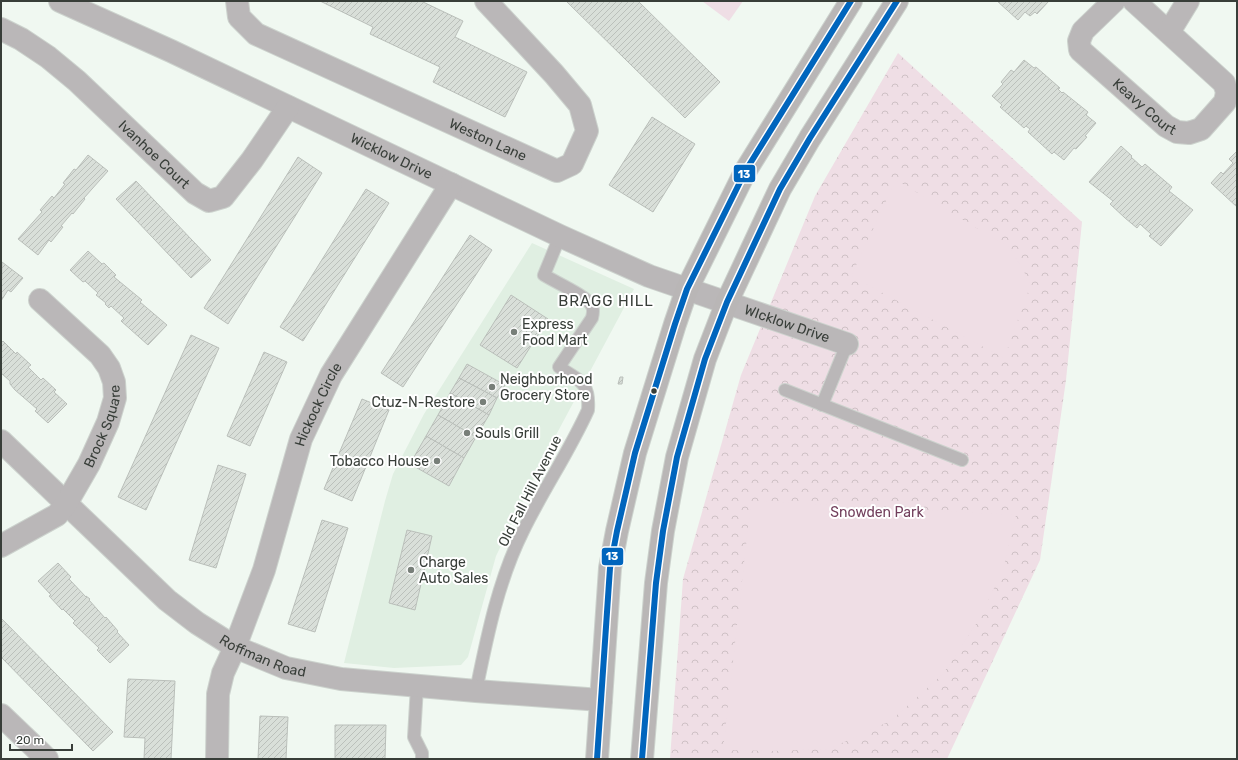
<svg xmlns="http://www.w3.org/2000/svg" width="1238" height="760" font-family="Rubik,sans-serif">
  <style>
    .built { fill: #e0efe2 }
    .park { fill: url(#park-crowns) }
    .garden { fill: #efdee5 }
    .building { fill: url(#building-hatch); stroke: #babfba }
    .lines { fill: none; stroke-linecap: round; stroke-linejoin: round }
    .service-casing { stroke: #ccd2cd; stroke-width: 14 }
    .minor-casing { stroke: #ccd2cd; stroke-width: 24 }
    .secondary-casing { stroke: #ccd2cd; stroke-width: 24 }
    .service { stroke: #bab7b8; stroke-width: 12 }
    .minor { stroke: #bab7b8; stroke-width: 22 }
    .secondary { stroke: #b9b6b6; stroke-width: 22 }
    .bus-1-casing { stroke: #fff; stroke-width: 9 }
    .bus-1 { stroke: #0065bd; stroke-width: 6 }
    .poi-dot { fill: #787f79; stroke: #fff; stroke-width: 1.5 }
    .bus-dot { fill: #383e39; stroke: #fff; stroke-width: 1.5 }
    .labels { text-anchor: middle; dominant-baseline: central; stroke-width: 4; stroke-linejoin: round; paint-order: stroke }
    .street-label { font-size: 14px; fill: #383e39; stroke: #fff }
    .poi-label { font-size: 14px; fill: #383e39; stroke: #fff; text-anchor: start }
    .park-label { font-size: 14px; fill: #723f5c; stroke: #fff }
    .neighbourhood-label { font-size: 15px; letter-spacing: 1px; fill: #383e39; stroke: #fff }
    .line-badge { stroke: #fff; stroke-width: 1.5 }
    .badge-label { font-size: 11px; text-anchor: middle; font-weight: bold; fill: #fff }
  </style>
  <defs>
    <pattern id="park-crowns" width="20" height="18" patternUnits="userSpaceOnUse"><rect width="20" height="18" fill="#efdee5"/><path d="M2 6a3 3 0 1 1 6 0M12 15a3 3 0 1 1 6 0" fill="none" stroke="#cec0c5"/></pattern>
    <pattern id="building-hatch" width="6" height="6" patternUnits="userSpaceOnUse"><rect width="6" height="6" fill="#d9dfd9"/><path d="M-1 1l2-2M0 6l6-6M5 7l2-2" fill="none" stroke="#bbc0bb"/></pattern>
  </defs>
  <rect width="100%" height="100%" fill="#f0f8f1"/>
  <path class="built" d="M 532,243 L 634,289 L 548,450 L 496,556 L 468,657 L 461,665 L 394,668 L 344,663 L 385,501 L 393,474 L 424,414 Z"/>
  <path class="park" d="M 898,53 L 1082,222 L 1066,380 L 1040,560 L 947,759 L 670,759 L 683,579 L 741,375 L 815,196 Z"/>
  <g class="garden">
    <path d="M 702,1 L 743,1 L 729,21 Z"/>
    <path d="M 896,180 L 1010,248 L 1031,284 L 1004,358 L 851,276 Z"/>
    <path d="M 751,501 L 1016,515 L 1003,570 L 978,621 L 943,674 L 890,721 L 829,749 L 771,751 L 723,750 Z"/>
  </g>
  <g class="building">
    <path d="M 320,1 L 421,1 L 463,21 L 455,37 L 527,72 L 505,117 L 433,82 L 440,67 L 370,34 L 373,27 Z"/>
    <path d="M 566,1 L 638,1 L 720,82 L 685,118 Z"/>
    <path d="M 997,1 L 1049,1 L 1037,14 L 1035,12 L 1030,16 L 1025,12 L 1018,20 Z"/>
    <path d="M 1024,60 L 1034,68 L 1036,67 L 1060,88 L 1058,89 L 1062,93 L 1063,92 L 1088,112 L 1086,115 L 1096,123 L 1085,136 L 1087,137 L 1076,149 L 1074,148 L 1064,160 L 1054,152 L 1052,154 L 1028,132 L 1030,129 L 1026,126 L 1024,128 L 1000,107 L 1002,105 L 992,96 L 1003,84 L 1001,82 L 1011,70 L 1014,72 Z"/>
    <path d="M 652,117 L 695,144 L 653,212 L 609,185 Z"/>
    <path d="M 1121,146 L 1132,156 L 1131,157 L 1142,167 L 1145,164 L 1172,187 L 1169,191 L 1193,210 L 1161,246 L 1149,236 L 1151,234 L 1140,224 L 1137,228 L 1125,218 L 1110,204 L 1113,201 L 1089,182 Z"/>
    <path d="M 1237,151 L 1237,207 L 1211,183 L 1221,172 L 1223,174 L 1233,163 L 1229,159 Z"/>
    <path d="M 88,155 L 108,171 L 84,198 L 85,199 L 73,214 L 72,213 L 61,226 L 63,227 L 51,242 L 49,240 L 38,255 L 18,239 L 42,212 L 40,210 L 52,196 L 54,198 L 65,184 L 63,183 L 74,169 L 76,170 Z"/>
    <path d="M 298,157 L 322,173 L 228,324 L 204,308 Z"/>
    <path d="M 136,181 L 211,260 L 191,278 L 116,199 Z"/>
    <path d="M 366,189 L 389,203 L 303,341 L 280,327 Z"/>
    <path d="M 470,235 L 492,250 L 403,387 L 381,373 Z"/>
    <path d="M 88,251 L 102,264 L 104,263 L 116,275 L 114,277 L 142,300 L 140,302 L 167,325 L 148,345 L 121,321 L 124,318 L 111,306 L 109,308 L 105,304 L 106,303 L 96,295 L 98,293 L 85,281 L 83,282 L 70,270 Z"/>
    <path d="M 2,262 L 23,278 L 11,292 L 8,290 L 1,301 Z"/>
    <path d="M 511,295 L 548,319 L 517,368 L 480,345 Z"/>
    <path d="M 191,335 L 219,348 L 146,510 L 118,497 Z"/>
    <path d="M 3,341 L 16,354 L 17,352 L 31,365 L 28,367 L 41,380 L 43,378 L 56,390 L 54,392 L 67,404 L 48,423 L 35,411 L 37,409 L 15,390 L 10,384 L 10,381 L 1,373 L 1,343 Z"/>
    <path d="M 264,352 L 287,362 L 250,446 L 227,436 Z"/>
    <path d="M 467,364 L 505,385 L 497,398 L 459,378 Z"/>
    <path d="M 620,377 L 623,377 L 622,384 L 618,384 Z"/>
    <path d="M 459,378 L 497,398 L 489,415 L 450,393 Z"/>
    <path d="M 450,393 L 489,415 L 476,437 L 438,415 Z"/>
    <path d="M 362,399 L 389,410 L 352,501 L 324,489 Z"/>
    <path d="M 438,415 L 476,437 L 464,458 L 426,436 Z"/>
    <path d="M 426,436 L 464,458 L 449,486 L 410,464 Z"/>
    <path d="M 218,465 L 246,474 L 216,568 L 189,560 Z"/>
    <path d="M 322,520 L 348,528 L 315,632 L 288,624 Z"/>
    <path d="M 407,530 L 432,536 L 415,610 L 389,603 Z"/>
    <path d="M 58,563 L 71,577 L 69,579 L 86,597 L 86,596 L 90,599 L 89,600 L 105,618 L 106,617 L 118,631 L 117,632 L 129,645 L 110,663 L 97,650 L 99,648 L 73,623 L 75,621 L 63,609 L 62,610 L 49,596 L 51,595 L 38,581 Z"/>
    <path d="M 1,618 L 113,732 L 93,751 L 1,657 Z"/>
    <path d="M 128,679 L 175,681 L 171,759 L 144,759 L 145,738 L 124,737 Z"/>
    <path d="M 260,716 L 288,717 L 286,759 L 258,759 Z"/>
    <path d="M 335,725 L 386,725 L 385,759 L 335,759 Z"/>
  </g>
  <g class="lines">
    <g class="service-casing">
      <g id="service">
        <path d="M 785,390 L 962,460"/>
        <path d="M 822,405 L 847,344"/>
        <path d="M 417,686 L 414,737 L 422,753 L 422,759"/>
        <path d="M 476,691 C 487,637 498,581 523,531 C 543,490 569,452 588,410 C 590,382 580,381 559,367 L 592,318 C 593,314 594,310 592,306 C 587,296 555,282 544,275 L 560,236"/>
      </g>
    </g>
    <g class="minor-casing">
      <g id="minor">
        <path id="s1" d="M 60,1 L 171,51 L 560,236 L 649,276 L 847,344"/>
        <path id="s2" d="M 237,1 L 239,17 L 256,34 L 557,171 L 572,164 L 587,131 L 580,105 L 554,74 L 486,1"/>
        <path id="s3" d="M 1114,1 L 1083,31 L 1079,41 L 1080,50 L 1166,126 L 1177,132 L 1189,133 L 1201,129 L 1225,102 L 1227,92 L 1224,83 L 1134,1"/>
        <path id="s4" d="M 1,29 L 21,39 L 48,57 L 77,81 L 195,193 L 209,201 L 223,197 L 252,160 L 288,107"/>
        <path d="M 1169,32 L 1188,1"/>
        <path id="s5" d="M 1,441 L 167,600 L 197,623 L 235,647 L 286,668 L 341,679 L 476,691 L 601,700"/>
        <path id="s6" d="M 1,546 L 57,515 L 66,504 L 89,464 L 108,422 L 115,398 L 114,382 L 109,368 L 100,355 L 40,300"/>
        <path d="M 1,715 L 47,759"/>
        <path id="s7" d="M 217,759 L 218,694 L 223,673 L 235,647 L 264,570 L 301,439 L 331,375 L 451,184"/>
      </g>
    </g>
    <g class="secondary-casing">
      <g id="secondary">
        <path d="M 597,759 L 610,568 L 617,531 L 635,453 L 675,324 L 687,289 L 746,170 L 851,1"/>
        <path d="M 642,759 L 656,583 L 663,531 L 677,457 L 705,359 L 727,302 L 780,189 L 810,138 L 897,1"/>
      </g>
    </g>
    <use href="#service" class="service"/>
    <use href="#minor" class="minor"/>
    <use href="#secondary" class="secondary"/>
    <g class="bus-1-casing">
      <g id="bus-1">
        <path d="M 597,759 L 610,568 L 617,531 L 635,453 L 675,324 L 687,289 L 746,170 L 851,1"/>
        <path d="M 642,759 L 656,583 L 663,531 L 677,457 L 705,359 L 727,302 L 780,189 L 810,138 L 897,1"/>
      </g>
    </g>
    <use href="#bus-1" class="bus-1"/>
  </g>
  <g class="poi-dot">
    <circle cx="514" cy="332" r="4"/>
    <circle cx="492" cy="387" r="4"/>
    <circle cx="483" cy="402" r="4"/>
    <circle cx="467" cy="433" r="4"/>
    <circle cx="437" cy="461" r="4"/>
    <circle cx="411" cy="570" r="4"/>
  </g>
  <circle class="bus-dot" cx="654" cy="391" r="3.5"/>
  <g class="labels">
    <g class="street-label">
      <text stroke="none"><textPath href="#s3" startOffset="149">Keavy Court</textPath></text>
      <text stroke="none"><textPath href="#s2" startOffset="295">Weston Lane</textPath></text>
      <text stroke="none"><textPath href="#s4" startOffset="199">Ivanhoe Court</textPath></text>
      <text stroke="none"><textPath href="#s1" startOffset="366">Wicklow Drive</textPath></text>
      <text stroke="none"><textPath href="#s1" startOffset="796">WIcklow Drive</textPath></text>
      <text stroke="none"><textPath href="#s7" startOffset="372">Hickock Circle</textPath></text>
      <text stroke="none"><textPath href="#s6" startOffset="165">Brock Square</textPath></text>
      <text transform="translate(530 491) rotate(-63)">Old Fall Hill Avenue</text>
      <text stroke="none"><textPath href="#s5" startOffset="342">Roffman Road</textPath></text>
    </g>
    <g class="poi-label">
      <text x="522" y="324">Express<tspan x="522" dy="16">Food Mart</tspan></text>
      <text x="500" y="379">Neighborhood<tspan x="500" dy="16">Grocery Store</tspan></text>
      <text x="475" y="402" text-anchor="end">Ctuz-N-Restore</text>
      <text x="475" y="433">Souls Grill</text>
      <text x="429" y="461" text-anchor="end">Tobacco House</text>
      <text x="419" y="562">Charge<tspan x="419" dy="16">Auto Sales</tspan></text>
    </g>
    <g class="park-label">
      <text x="877" y="512">Snowden Park</text>
    </g>
    <g class="neighbourhood-label">
      <text x="606" y="301">BRAGG HILL</text>
    </g>
  </g>
  <g class="line-badge">
    <rect x="733" y="164" width="23" height="19" rx="4" fill="#0065bd"/>
    <rect x="601" y="547" width="23" height="19" rx="4" fill="#0065bd"/>
  </g>
  <g class="badge-label">
    <text x="744" y="178">13</text>
    <text x="612" y="560">13</text>
  </g>
  <rect width="1238" height="760" fill="none" stroke="#383e39" stroke-width="4"/>
  <path d="M10 744v6h62v-6" fill="none" stroke="#383e39" stroke-width="2"/>
  <text x="16" y="744" font-size="12" fill="#383e39" stroke="#ffffff" stroke-width="3" paint-order="stroke">20 m</text>
</svg>
